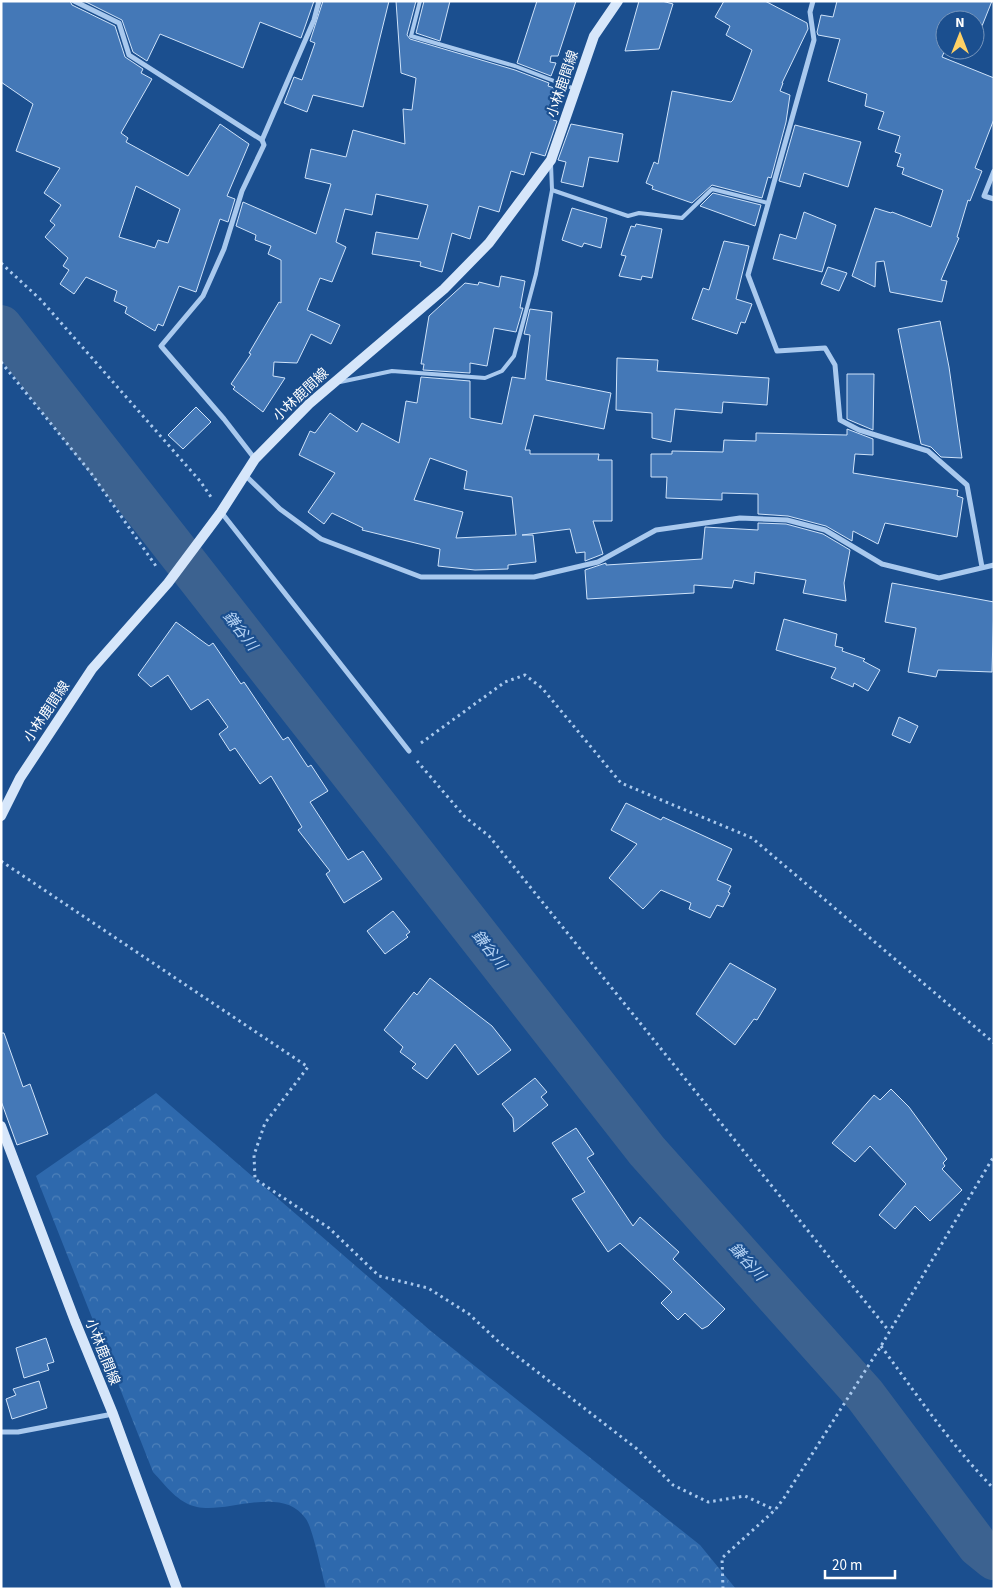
<svg xmlns="http://www.w3.org/2000/svg" width="995" height="1590" font-family="'Source Sans 3','Noto Sans JP',sans-serif">
  <style>
    .forest { fill: url(#forest-crowns) }
    .lines { fill: none; stroke-linecap: round; stroke-linejoin: round }
    .river { stroke: #3c6290; stroke-width: 42 }
    .building { fill: #4478b7; stroke: #cfe3fa; fill-rule: evenodd }
    .path { stroke: #a9c9ee; stroke-width: 3; stroke-dasharray: 2.5 4; stroke-linecap: butt }
    .lane { stroke: #a9c9ee; stroke-width: 4 }
    .street { stroke: #a9c9ee; stroke-width: 5 }
    .secondary { stroke: #d6e6fa; stroke-width: 10 }
    .labels { text-anchor: middle; dominant-baseline: central; stroke-width: 4.5; stroke-linejoin: round; paint-order: stroke }
    .street-label { font-size: 14px; fill: #fff; stroke: #1b4f8f }
    .water-label { font-size: 15px; font-style: italic; fill: #b5d3f5; stroke: #1b4f8f }
  </style>
  <defs>
    <pattern id="forest-crowns" width="20" height="18" patternUnits="userSpaceOnUse" patternTransform="scale(1.25)"><rect width="20" height="18" fill="#2e69ad"/><path d="M2 6a3 3 0 1 1 6 0M12 15a3 3 0 1 1 6 0" fill="none" stroke="#4d80b9"/></pattern>
  </defs>
  <rect width="100%" height="100%" fill="#1b4f8f"/>
  <path class="forest" d="M 156,1093 L 432,1332 L 700,1545 L 736,1589 L 326,1589 C 322,1574 313,1529 306,1519 C 283,1484 228,1514 197,1507 C 178,1503 166,1486 153,1472 L 36,1176 Z"/>
  <g class="lines">
    <path class="river" d="M 1,326 L 647,1151 L 865,1395 L 978,1546 L 994,1559"/>
  </g>
  <g class="building">
    <path d="M 1,1 L 70,1 L 72,5 L 115,26 L 125,57 L 143,69 L 141,73 L 152,79 L 121,133 L 128,138 L 126,142 L 188,176 L 220,124 L 249,144 L 227,196 L 235,199 L 228,222 L 220,219 L 196,292 L 179,286 L 163,326 L 158,324 L 155,331 L 125,313 L 127,307 L 114,301 L 117,291 L 86,277 L 74,294 L 60,284 L 69,270 L 63,266 L 68,258 L 45,237 L 55,225 L 50,221 L 61,205 L 44,193 L 60,168 L 16,151 L 33,104 L 1,82 ZM 136,186 L 180,209 L 168,243 L 158,240 L 155,248 L 119,237 Z"/>
    <path d="M 84,1 L 314,1 L 301,38 L 260,22 L 243,68 L 160,34 L 147,61 L 133,52 L 122,20 Z"/>
    <path d="M 323,1 L 389,1 L 363,107 L 313,95 L 307,112 L 284,103 L 294,77 L 302,80 L 315,43 L 310,41 Z"/>
    <path d="M 396,1 L 416,1 L 407,35 L 410,39 L 515,70 L 549,83 L 548,86 L 564,91 L 553,120 L 557,121 L 545,156 L 531,152 L 524,175 L 511,171 L 499,212 L 479,206 L 470,239 L 452,233 L 442,272 L 420,266 L 421,262 L 372,254 L 376,232 L 418,239 L 428,205 L 376,194 L 372,215 L 345,209 L 336,242 L 346,247 L 332,282 L 320,278 L 307,310 L 340,325 L 331,344 L 311,334 L 297,363 L 274,362 L 273,376 L 285,378 L 263,412 L 233,389 L 235,387 L 231,384 L 251,354 L 249,353 L 279,302 L 281,303 L 281,260 L 268,254 L 271,246 L 255,240 L 256,235 L 236,226 L 243,202 L 316,234 L 331,184 L 305,178 L 311,149 L 346,157 L 353,130 L 405,144 L 403,109 L 412,110 L 416,78 L 401,73 Z"/>
    <path d="M 424,1 L 450,1 L 440,41 L 416,33 Z"/>
    <path d="M 537,1 L 576,1 L 558,56 L 551,56 L 550,62 L 556,63 L 551,76 L 517,63 Z"/>
    <path d="M 639,1 L 662,1 L 673,4 L 659,49 L 625,51 Z"/>
    <path d="M 724,1 L 765,1 L 807,23 L 808,29 L 782,83 L 783,83 L 780,91 L 790,95 L 786,122 L 771,178 L 768,177 L 762,198 L 712,185 L 692,203 L 652,189 L 653,186 L 646,183 L 654,162 L 658,164 L 672,91 L 731,102 L 733,100 L 752,50 L 726,35 L 730,26 L 715,17 Z"/>
    <path d="M 837,1 L 992,1 L 982,26 L 975,23 L 975,20 L 960,17 L 958,20 L 945,20 L 945,50 L 942,57 L 994,78 L 994,119 L 975,168 L 982,171 L 970,201 L 968,200 L 957,237 L 959,238 L 941,280 L 947,281 L 942,302 L 890,292 L 884,261 L 876,262 L 875,287 L 852,276 L 875,208 L 891,213 L 892,212 L 931,227 L 943,190 L 902,174 L 904,168 L 897,166 L 901,154 L 895,152 L 900,136 L 878,129 L 884,112 L 865,106 L 867,94 L 828,81 L 840,39 L 818,35 L 817,32 L 821,15 L 833,17 Z"/>
    <path d="M 571,124 L 623,134 L 618,162 L 589,157 L 583,187 L 561,182 L 566,162 L 558,160 Z"/>
    <path d="M 795,125 L 861,142 L 848,187 L 804,173 L 800,187 L 779,181 Z"/>
    <path d="M 713,193 L 761,205 L 755,226 L 700,206 Z"/>
    <path d="M 572,208 L 607,218 L 601,248 L 584,243 L 582,247 L 562,240 Z"/>
    <path d="M 804,212 L 836,225 L 822,272 L 773,259 L 780,234 L 796,239 Z"/>
    <path d="M 636,224 L 662,229 L 652,278 L 642,276 L 641,280 L 619,276 L 626,256 L 621,255 L 631,226 L 635,227 Z"/>
    <path d="M 724,241 L 749,246 L 736,299 L 752,304 L 745,323 L 741,322 L 737,334 L 692,319 L 703,288 L 709,290 Z"/>
    <path d="M 828,267 L 847,273 L 839,291 L 821,284 Z"/>
    <path d="M 501,276 L 525,281 L 520,308 L 523,308 L 516,332 L 494,328 L 487,366 L 470,363 L 470,373 L 423,370 L 424,364 L 421,364 L 429,316 L 465,283 L 478,285 L 479,282 L 499,287 Z"/>
    <path d="M 530,309 L 552,312 L 546,380 L 611,393 L 604,429 L 534,415 L 525,450 L 530,450 L 530,454 L 599,454 L 598,460 L 612,460 L 612,521 L 593,521 L 603,554 L 585,561 L 585,552 L 576,553 L 570,529 L 522,535 L 533,535 L 536,562 L 508,565 L 508,569 L 475,570 L 438,566 L 440,549 L 362,530 L 363,528 L 332,513 L 324,524 L 308,512 L 335,473 L 299,455 L 310,431 L 315,433 L 330,413 L 357,432 L 362,423 L 399,443 L 406,401 L 417,403 L 421,377 L 470,381 L 470,418 L 502,424 L 512,377 L 525,379 L 530,335 L 524,334 ZM 430,458 L 467,471 L 464,489 L 512,497 L 516,535 L 456,538 L 463,512 L 414,500 Z"/>
    <path d="M 940,321 L 949,367 L 962,458 L 941,457 L 931,447 L 921,444 L 898,329 Z"/>
    <path d="M 617,358 L 658,360 L 657,371 L 769,378 L 767,405 L 723,402 L 722,413 L 675,409 L 671,442 L 652,438 L 652,413 L 616,410 Z"/>
    <path d="M 847,374 L 874,374 L 873,430 L 847,419 Z"/>
    <path d="M 196,407 L 211,422 L 183,449 L 168,435 Z"/>
    <path d="M 847,429 L 873,439 L 873,455 L 855,454 L 853,473 L 958,490 L 957,496 L 963,498 L 957,537 L 885,523 L 878,544 L 853,531 L 852,541 L 826,526 L 788,516 L 758,514 L 758,494 L 722,493 L 722,500 L 666,498 L 667,477 L 651,477 L 651,454 L 672,454 L 672,451 L 723,452 L 724,440 L 756,441 L 756,433 L 847,435 Z"/>
    <path d="M 758,523 L 786,524 L 823,534 L 850,550 L 844,583 L 846,601 L 803,593 L 806,580 L 755,572 L 754,584 L 734,580 L 732,588 L 694,585 L 694,593 L 587,599 L 585,570 L 606,563 L 606,565 L 702,559 L 705,527 L 758,530 Z"/>
    <path d="M 892,583 L 994,602 L 992,672 L 938,670 L 936,677 L 908,672 L 916,628 L 885,622 Z"/>
    <path d="M 784,619 L 837,634 L 835,646 L 843,648 L 842,651 L 865,659 L 863,661 L 880,670 L 868,691 L 854,683 L 853,687 L 831,678 L 836,668 L 776,650 Z"/>
    <path d="M 176,622 L 209,646 L 213,643 L 241,684 L 244,682 L 283,740 L 288,737 L 308,767 L 311,765 L 328,791 L 310,802 L 348,860 L 363,851 L 382,879 L 344,903 L 326,874 L 330,871 L 298,830 L 302,827 L 271,776 L 260,784 L 235,748 L 230,751 L 219,734 L 228,727 L 208,699 L 191,710 L 168,675 L 151,687 L 138,675 Z"/>
    <path d="M 899,717 L 918,726 L 910,743 L 892,735 Z"/>
    <path d="M 626,803 L 661,820 L 663,817 L 732,849 L 717,880 L 731,886 L 728,892 L 730,893 L 723,907 L 717,905 L 710,918 L 689,909 L 691,903 L 661,890 L 643,909 L 609,878 L 637,844 L 611,830 Z"/>
    <path d="M 393,911 L 410,932 L 406,935 L 408,937 L 385,954 L 367,931 Z"/>
    <path d="M 730,963 L 776,989 L 757,1020 L 754,1019 L 735,1045 L 696,1014 Z"/>
    <path d="M 430,978 L 492,1026 L 511,1050 L 478,1075 L 455,1044 L 427,1079 L 412,1068 L 416,1064 L 400,1052 L 403,1047 L 384,1030 L 414,992 L 417,995 Z"/>
    <path d="M 1,1033 L 4,1033 L 23,1087 L 30,1084 L 48,1134 L 17,1145 L 1,1101 Z"/>
    <path d="M 535,1078 L 547,1092 L 541,1097 L 548,1105 L 514,1132 L 513,1118 L 502,1104 Z"/>
    <path d="M 891,1089 L 909,1107 L 947,1159 L 943,1163 L 945,1166 L 942,1169 L 962,1190 L 930,1221 L 915,1206 L 895,1229 L 879,1215 L 906,1184 L 870,1146 L 855,1162 L 832,1143 L 874,1095 L 880,1100 Z"/>
    <path d="M 576,1128 L 594,1154 L 587,1158 L 633,1226 L 640,1217 L 679,1252 L 673,1259 L 725,1309 L 708,1326 L 702,1329 L 685,1313 L 678,1320 L 661,1303 L 672,1292 L 620,1243 L 608,1252 L 572,1199 L 585,1192 L 552,1143 Z"/>
    <path d="M 46,1338 L 54,1362 L 47,1364 L 49,1370 L 24,1378 L 16,1348 Z"/>
    <path d="M 39,1381 L 47,1408 L 12,1419 L 6,1399 L 16,1395 L 13,1389 Z"/>
  </g>
  <g class="lines">
    <g class="path">
      <path d="M 1,263 L 41,300 L 200,481 L 211,497"/>
      <path d="M 1,362 L 91,473 L 158,569"/>
      <path d="M 421,743 L 505,682 L 525,675 L 542,688 L 621,783 L 752,838 L 994,1043"/>
      <path d="M 417,761 L 465,817 L 489,836 L 889,1331"/>
      <path d="M 1,861 L 308,1067 L 265,1123 L 254,1155 L 255,1179 L 329,1228 L 379,1276 L 428,1288 L 469,1314 L 500,1343 L 637,1449 L 673,1485 L 708,1502 L 745,1496 L 775,1510"/>
      <path d="M 881,1346 C 917,1395 951,1445 994,1489"/>
      <path d="M 723,1589 L 722,1558 L 775,1510 L 784,1498 L 881,1346 L 994,1156"/>
    </g>
    <g class="lane">
      <path d="M 420,1 L 411,36 L 515,66 L 575,89"/>
      <path d="M 552,190 L 628,216 L 639,213 L 682,218 L 712,189 L 768,203"/>
      <path d="M 340,382 L 392,371 L 485,378 L 502,371 L 514,356 L 536,274 L 552,190 L 551,164"/>
    </g>
    <g class="street">
      <path d="M 74,1 L 119,23 L 129,55 L 262,140"/>
      <path d="M 813,1 L 810,12 L 814,40 L 748,275 L 777,351 L 825,348 L 835,365 L 840,420 L 859,430 L 928,451 L 967,485 L 982,567"/>
      <path d="M 994,171 L 984,196 L 994,199"/>
      <path d="M 255,459 L 224,419 L 161,346 L 203,296 L 224,249 L 242,191 L 264,145 L 262,140 L 314,20 L 319,1"/>
      <path d="M 245,475 L 280,509 L 321,539 L 421,577 L 534,577 L 598,562 L 656,530 L 740,518 L 787,520 L 825,530 L 882,564 L 939,578 L 994,565"/>
      <path d="M 221,512 L 409,751"/>
      <path d="M 1,1432 L 18,1432 L 113,1414"/>
    </g>
    <g class="secondary">
      <path d="M 1,816 L 20,778 L 92,669 L 168,583 L 221,512 L 255,459 L 309,404 L 444,289 L 489,243 L 551,160 L 594,36 L 618,1"/>
      <path d="M 1,1126 L 75,1321 L 113,1414 L 177,1589"/>
    </g>
  </g>
  <g class="labels">
    <g class="street-label">
      <text transform="translate(563 84) rotate(-71)">小林鹿間線</text>
      <text transform="translate(301 395) rotate(-43)">小林鹿間線</text>
      <text transform="translate(47 712) rotate(-56)">小林鹿間線</text>
      <text transform="translate(102 1352) rotate(68)">小林鹿間線</text>
    </g>
    <g class="water-label">
      <text transform="translate(240 631) rotate(52)">鎌谷川</text>
      <text transform="translate(489 950) rotate(52)">鎌谷川</text>
      <text transform="translate(747 1262) rotate(48)">鎌谷川</text>
    </g>
  </g>
  <rect width="995" height="1590" fill="none" stroke="#ffffff" stroke-width="5"/>
  <g transform="translate(960 35)"><circle r="24" fill="#1b4f8f" stroke="#7695bc"/>
  <path d="M0-4L9 19L0 12L-9 19Z" fill="#ffd166"/>
  <text y="-8" font-size="14" font-weight="bold" text-anchor="middle" fill="#ffffff">N</text>
  </g>
  <path d="M825 1570v8h70v-8" fill="none" stroke="#ffffff" stroke-width="2.5"/>
  <text x="832" y="1570" font-size="15" fill="#ffffff" stroke="#1b4f8f" stroke-width="4" paint-order="stroke">20 m</text>
</svg>
